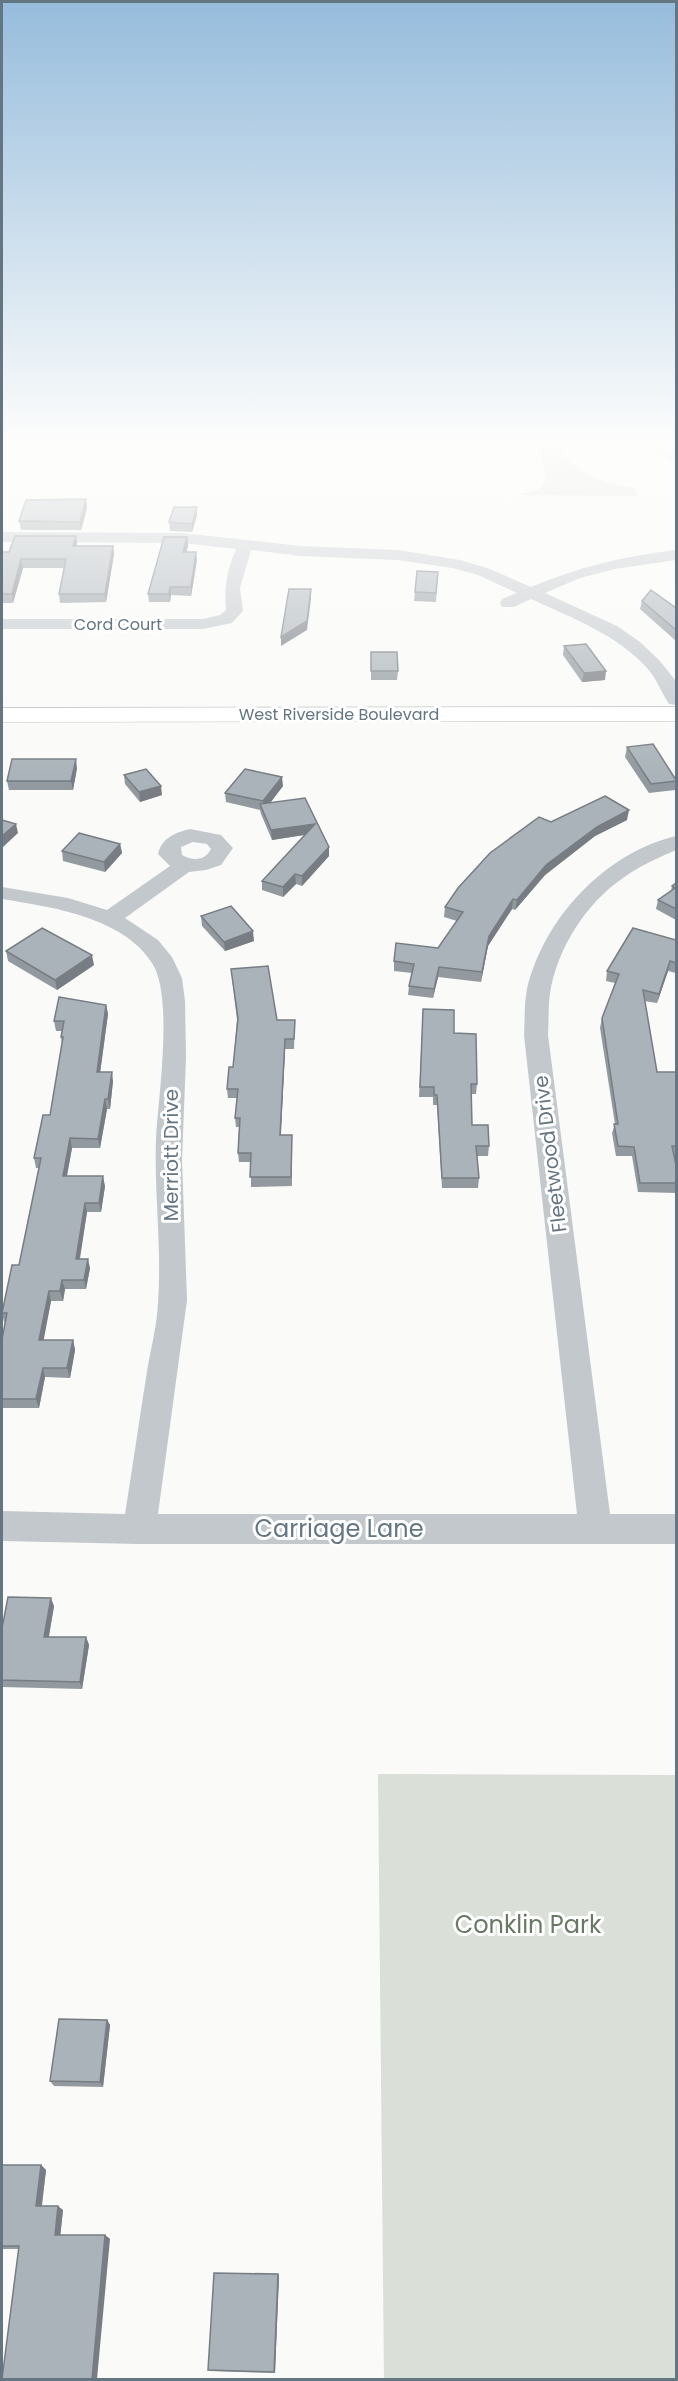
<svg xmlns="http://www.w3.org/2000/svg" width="678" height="2381" font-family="Poppins,sans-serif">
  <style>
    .green { fill: #dadfd7 }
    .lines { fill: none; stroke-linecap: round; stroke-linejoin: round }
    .primary-casing { stroke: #b5babe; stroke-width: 1 }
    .minor { fill: #c3c8cc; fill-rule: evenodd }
    .primary { fill: #fff; fill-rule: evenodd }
    .wall { fill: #929a9f }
    .shaded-wall { fill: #777d82 }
    .building { fill: #aab3b9; stroke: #777d82; stroke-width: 1.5 }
    .labels { text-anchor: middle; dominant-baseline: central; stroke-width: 6; stroke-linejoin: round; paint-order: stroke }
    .far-street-label { font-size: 16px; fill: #657683; stroke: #fff }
    .street-label { font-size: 20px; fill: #657683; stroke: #fff }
    .near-street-label { font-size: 24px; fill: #657683; stroke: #fff }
    .near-park-label { font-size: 24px; fill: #687a64; stroke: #fff }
  </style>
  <rect width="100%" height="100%" fill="#fafaf8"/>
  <g class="green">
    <path d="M 538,443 L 556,443 C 571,472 602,484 634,488 L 637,496 L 519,495 L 539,490 L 546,481 Z"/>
    <path d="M 378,1774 L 676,1775 L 676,2379 L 384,2379 Z"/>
  </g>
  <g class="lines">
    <g class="primary-casing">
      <path id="primary" d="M 676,707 L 676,721 L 2,722 L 2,708 Z"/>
    </g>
    <g class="minor">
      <path d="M 638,443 L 656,443 L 676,453 L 676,462 Z"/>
      <path d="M 2,532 L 182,533 L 301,546 L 398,550 L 460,560 L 490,569 L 531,587 C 578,567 625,556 676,550 L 676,560 L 615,569 L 580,578 L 545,593 L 617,626 L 640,642 L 659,660 L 676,681 L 676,705 L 669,704 C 661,692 657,679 647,668 C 616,634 572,618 531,599 L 514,607 L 502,607 L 500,603 L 502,599 L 517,593 L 478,575 L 452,568 L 398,560 L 301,556 L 251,550 L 240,588 L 243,611 L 232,623 L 203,629 L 2,629 L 2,619 L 203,619 L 220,615 L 226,610 C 224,587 227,570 236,549 L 182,543 L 2,542 Z"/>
      <path d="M 190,829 L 221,835 L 233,848 L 221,865 L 206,870 L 189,872 L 125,918 L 158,940 L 172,957 L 182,978 L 185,1001 L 186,1057 L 182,1160 L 187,1300 L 158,1514 L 577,1514 L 524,1035 C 525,1020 524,1004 527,989 C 544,918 605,853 676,836 L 676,850 C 658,858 639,866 623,878 C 586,903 557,949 550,993 C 548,1007 549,1021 548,1035 L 610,1514 L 676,1514 L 676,1544 L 139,1544 L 2,1541 L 2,1511 L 125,1514 C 133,1464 140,1415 148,1365 C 152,1344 157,1324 158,1303 C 162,1248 154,1193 156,1139 C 158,1098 174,996 152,963 C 123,917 51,907 2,899 L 2,887 L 68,898 L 107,910 L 170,866 L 158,854 C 162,838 174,833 190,829 ZM 193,842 L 207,844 L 211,849 C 205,861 193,861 182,855 L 181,847 Z"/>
    </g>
    <use href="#primary" class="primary"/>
  </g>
  <g class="wall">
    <path d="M 86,499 L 87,508 L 81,530 L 21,530 L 19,521 Z"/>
    <path d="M 197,507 L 197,515 L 192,532 L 170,531 L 169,522 Z"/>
    <path d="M 76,536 L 77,546 L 113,546 L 114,554 L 106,602 L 60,603 L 59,594 L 65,568 L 23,568 L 13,603 L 2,603 L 2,552 L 9,552 Z"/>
    <path d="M 187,537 L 188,546 L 186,552 L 197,560 L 191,596 L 171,595 L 170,602 L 149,602 L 148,594 Z"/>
    <path d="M 438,572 L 436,602 L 414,601 L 415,592 Z"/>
    <path d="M 642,601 L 676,608 L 676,641 L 640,609 Z"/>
    <path d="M 564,646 L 605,680 L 582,682 L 563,655 Z"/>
    <path d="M 371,652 L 398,671 L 397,680 L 371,680 Z"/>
    <path d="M 627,747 L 676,780 L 675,790 L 649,793 L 625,757 Z"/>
    <path d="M 77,768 L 73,790 L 9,790 L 7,781 Z"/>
    <path d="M 124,775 L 162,795 L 140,802 L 125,784 Z"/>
    <path d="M 283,786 L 270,803 L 329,847 L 329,856 L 302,886 L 296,884 L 283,897 L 262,890 L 262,881 L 305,835 L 272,840 L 261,814 L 260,810 L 226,802 L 225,793 Z"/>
    <path d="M 627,820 L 595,836 L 545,875 L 515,910 L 512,909 L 488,946 L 481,982 L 438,977 L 433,998 L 408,995 L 409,986 L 412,973 L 394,971 L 394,961 L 438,948 L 457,921 L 444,917 L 445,907 L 551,822 Z"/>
    <path d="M 120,844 L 122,853 L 105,872 L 63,861 L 62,851 Z"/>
    <path d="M 676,883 L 676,920 L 656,909 L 658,900 L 671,891 L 672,886 Z"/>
    <path d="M 201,916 L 254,941 L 225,951 L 202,926 Z"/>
    <path d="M 676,940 L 676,973 L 668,971 L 657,1003 L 644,1001 L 657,1072 L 676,1072 L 676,1155 L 675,1155 L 676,1165 L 676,1193 L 638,1192 L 632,1156 L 616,1156 L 612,1133 L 615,1124 L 600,1028 L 602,1018 L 615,983 L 606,981 L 607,971 Z"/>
    <path d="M 6,951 L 94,965 L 57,990 L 8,961 Z"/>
    <path d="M 231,969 L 277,1020 L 295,1020 L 294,1049 L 285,1049 L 281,1135 L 292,1135 L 292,1186 L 251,1187 L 251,1162 L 239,1162 L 238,1153 L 239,1127 L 236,1127 L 235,1118 L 237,1098 L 228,1098 L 227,1089 L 233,1067 L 237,1020 Z"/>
    <path d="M 106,1005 L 108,1014 L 100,1072 L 113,1081 L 110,1109 L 107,1109 L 100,1148 L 72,1148 L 67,1176 L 105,1186 L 101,1212 L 87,1212 L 80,1259 L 90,1268 L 86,1289 L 65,1289 L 63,1301 L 51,1301 L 43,1340 L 73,1340 L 75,1350 L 70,1378 L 45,1377 L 39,1408 L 2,1408 L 2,1339 L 5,1322 L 4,1322 L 2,1313 L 19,1265 L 39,1168 L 36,1168 L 34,1158 L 50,1115 L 62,1043 L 61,1037 L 62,1031 L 56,1031 L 54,1021 Z"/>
    <path d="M 423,1009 L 454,1033 L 477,1084 L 476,1094 L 471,1094 L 472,1125 L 489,1146 L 488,1156 L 477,1156 L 479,1178 L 478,1188 L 442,1188 L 437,1105 L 433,1105 L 433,1097 L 419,1097 Z"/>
    <path d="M 54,1606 L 49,1637 L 86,1637 L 89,1645 L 82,1689 L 2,1687 L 2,1628 Z"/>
    <path d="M 107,2020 L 110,2025 L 103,2087 L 54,2086 L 50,2081 Z"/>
    <path d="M 2,2165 L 41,2165 L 46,2170 L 42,2206 L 63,2210 L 60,2235 L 105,2235 L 110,2239 L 19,2249 L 2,2249 Z"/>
    <path d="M 278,2274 L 279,2276 L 275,2373 L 210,2371 L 208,2370 Z"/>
  </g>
  <g class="shaded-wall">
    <path d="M 86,499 L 87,508 L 81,530 L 80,522 Z"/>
    <path d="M 197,507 L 197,515 L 192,532 L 192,524 Z"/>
    <path d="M 76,536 L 77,545 L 74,555 L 73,546 Z"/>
    <path d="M 187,537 L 188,546 L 184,560 L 183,552 Z"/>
    <path d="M 113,546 L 114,554 L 106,602 L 105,594 Z"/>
    <path d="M 196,552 L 197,560 L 191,596 L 191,587 Z"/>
    <path d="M 21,559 L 23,568 L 13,603 L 12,594 Z"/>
    <path d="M 170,587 L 171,595 L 170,602 L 169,594 Z"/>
    <path d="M 311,589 L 311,598 L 307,630 L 281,646 L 281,637 Z"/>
    <path d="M 606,671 L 605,680 L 582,682 L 584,673 Z"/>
    <path d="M 76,759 L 77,768 L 73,790 L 71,781 Z"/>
    <path d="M 282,777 L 283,786 L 264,811 L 263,801 Z"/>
    <path d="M 161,786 L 162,795 L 140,802 L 139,792 Z"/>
    <path d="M 629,810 L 627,820 L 595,836 L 545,875 L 515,910 L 517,900 L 546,865 L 597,827 Z"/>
    <path d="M 16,824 L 18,833 L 2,848 L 2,836 Z"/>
    <path d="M 315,824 L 315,833 L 272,840 L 271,830 Z"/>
    <path d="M 120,844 L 122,853 L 105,872 L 104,862 Z"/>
    <path d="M 329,847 L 329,856 L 302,886 L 302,876 Z"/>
    <path d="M 295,874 L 296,884 L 283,897 L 283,887 Z"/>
    <path d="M 513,899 L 512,909 L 488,946 L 481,982 L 482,972 L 489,936 Z"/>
    <path d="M 253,931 L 254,941 L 225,951 L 224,942 Z"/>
    <path d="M 92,955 L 94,965 L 57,990 L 55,980 Z"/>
    <path d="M 670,961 L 668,971 L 657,1003 L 659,994 Z"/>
    <path d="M 439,967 L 438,977 L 433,998 L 434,989 Z"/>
    <path d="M 106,1005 L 108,1014 L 99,1081 L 97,1072 Z"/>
    <path d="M 285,1039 L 285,1049 L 280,1145 L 280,1135 Z"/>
    <path d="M 112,1072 L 113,1081 L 110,1109 L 108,1099 Z"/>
    <path d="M 105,1099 L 107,1109 L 100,1148 L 98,1139 Z"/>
    <path d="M 70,1138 L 72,1148 L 65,1185 L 63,1176 Z"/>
    <path d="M 103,1176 L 105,1186 L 101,1212 L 99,1203 Z"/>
    <path d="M 85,1203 L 87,1212 L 78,1268 L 76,1259 Z"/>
    <path d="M 88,1259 L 90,1268 L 86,1289 L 84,1280 Z"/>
    <path d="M 62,1280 L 65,1289 L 63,1301 L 60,1291 Z"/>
    <path d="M 49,1291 L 51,1301 L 42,1349 L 39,1340 Z"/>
    <path d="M 73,1340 L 75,1350 L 70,1378 L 67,1368 Z"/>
    <path d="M 43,1368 L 45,1377 L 39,1408 L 36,1399 Z"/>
    <path d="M 51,1598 L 54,1606 L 47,1645 L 44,1637 Z"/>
    <path d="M 86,1637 L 89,1645 L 82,1689 L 80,1682 Z"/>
    <path d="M 107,2020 L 110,2025 L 103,2087 L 100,2082 Z"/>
    <path d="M 41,2165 L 46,2170 L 41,2210 L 36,2206 Z"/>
    <path d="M 58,2206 L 63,2210 L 60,2239 L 55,2235 Z"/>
    <path d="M 105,2235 L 110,2239 L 97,2379 L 92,2379 Z"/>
    <path d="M 278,2274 L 279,2276 L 275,2373 L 274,2372 Z"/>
  </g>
  <g class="building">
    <path d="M 86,499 L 80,522 L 19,521 L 26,500 Z"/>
    <path d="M 174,507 L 197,507 L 192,524 L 169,522 Z"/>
    <path d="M 15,536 L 76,536 L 73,546 L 113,546 L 105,594 L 59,594 L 66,559 L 21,559 L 12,594 L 2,594 L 2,552 L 9,552 Z"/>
    <path d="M 164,537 L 187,537 L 183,552 L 196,552 L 191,587 L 170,587 L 169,594 L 148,594 Z"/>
    <path d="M 417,571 L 438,572 L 436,593 L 415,592 Z"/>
    <path d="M 289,589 L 311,589 L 307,621 L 281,637 Z"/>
    <path d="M 651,590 L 676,608 L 676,630 L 642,601 Z"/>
    <path d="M 586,644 L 606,671 L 584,673 L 564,646 Z"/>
    <path d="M 371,652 L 397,652 L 398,671 L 371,671 Z"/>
    <path d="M 653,744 L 676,780 L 676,781 L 651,784 L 627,747 Z"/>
    <path d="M 12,759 L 76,759 L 71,781 L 7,781 Z"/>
    <path d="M 146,769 L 161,786 L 139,792 L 124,775 Z"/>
    <path d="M 245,769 L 282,777 L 263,801 L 225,793 Z"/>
    <path d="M 605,796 L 629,810 L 597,827 L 546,865 L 517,900 L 513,899 L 489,936 L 482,972 L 439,967 L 434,989 L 409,986 L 414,964 L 394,961 L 396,943 L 438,948 L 463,912 L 445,907 L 458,888 L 490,853 L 539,817 L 551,822 Z"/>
    <path d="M 305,798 L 329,847 L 302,876 L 295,874 L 283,887 L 262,881 L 315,824 L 271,830 L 260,804 Z"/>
    <path d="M 2,820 L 16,824 L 2,836 Z"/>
    <path d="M 79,833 L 120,844 L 104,862 L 62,851 Z"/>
    <path d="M 676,883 L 676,909 L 658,900 L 675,888 L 672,886 Z"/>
    <path d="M 231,906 L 253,931 L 224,942 L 201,916 Z"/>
    <path d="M 42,928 L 92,955 L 55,980 L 6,951 Z"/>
    <path d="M 633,928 L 676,940 L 676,963 L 670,961 L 659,994 L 643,990 L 657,1072 L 676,1072 L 676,1146 L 672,1146 L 676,1165 L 676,1183 L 640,1183 L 634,1147 L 618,1146 L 614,1124 L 618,1124 L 602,1018 L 619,974 L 607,971 Z"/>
    <path d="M 268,966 L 277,1020 L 295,1020 L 294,1039 L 285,1039 L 280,1135 L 292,1135 L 291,1177 L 250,1177 L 251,1153 L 238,1153 L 240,1118 L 235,1118 L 238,1089 L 227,1089 L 229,1067 L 233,1067 L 238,1018 L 231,969 Z"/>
    <path d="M 59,997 L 106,1005 L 97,1072 L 112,1072 L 108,1099 L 105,1099 L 98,1139 L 70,1138 L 63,1176 L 103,1176 L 99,1203 L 85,1203 L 76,1259 L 88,1259 L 84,1280 L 62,1280 L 60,1291 L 49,1291 L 39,1340 L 73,1340 L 67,1368 L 43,1368 L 36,1399 L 2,1399 L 2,1339 L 7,1313 L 2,1313 L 12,1265 L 19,1265 L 41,1158 L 34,1158 L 43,1115 L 50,1115 L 63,1037 L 61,1037 L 64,1021 L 54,1021 Z"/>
    <path d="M 423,1009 L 454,1010 L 454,1033 L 476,1034 L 477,1084 L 471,1084 L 472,1125 L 488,1125 L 489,1146 L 476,1146 L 479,1178 L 442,1178 L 437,1095 L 434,1095 L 434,1087 L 420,1087 Z"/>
    <path d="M 8,1597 L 51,1598 L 44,1637 L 86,1637 L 80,1682 L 2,1680 L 2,1628 Z"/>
    <path d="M 59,2019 L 107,2020 L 100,2082 L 50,2081 Z"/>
    <path d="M 2,2165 L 41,2165 L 36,2206 L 58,2206 L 55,2235 L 105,2235 L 92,2379 L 2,2379 L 19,2246 L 2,2246 Z"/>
    <path d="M 214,2273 L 278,2274 L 274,2372 L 208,2370 Z"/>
  </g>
  <linearGradient id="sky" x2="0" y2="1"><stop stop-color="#96bcdc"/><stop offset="0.57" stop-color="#fdfdfc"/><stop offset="1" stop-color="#fdfdfc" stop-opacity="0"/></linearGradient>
  <rect width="678" height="776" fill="url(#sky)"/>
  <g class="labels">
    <g class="far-street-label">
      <text x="118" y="624">Cord Court</text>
      <text x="339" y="714">West Riverside Boulevard</text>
    </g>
    <g class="street-label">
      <text transform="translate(550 1154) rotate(-97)">Fleetwood Drive</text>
      <text transform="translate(171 1155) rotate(-90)">Merriott Drive</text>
    </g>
    <g class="near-street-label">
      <text x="339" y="1528">Carriage Lane</text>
    </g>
    <g class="near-park-label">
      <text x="528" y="1924">Conklin Park</text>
    </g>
  </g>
  <rect width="678" height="2381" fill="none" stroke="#657683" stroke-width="6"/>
</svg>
